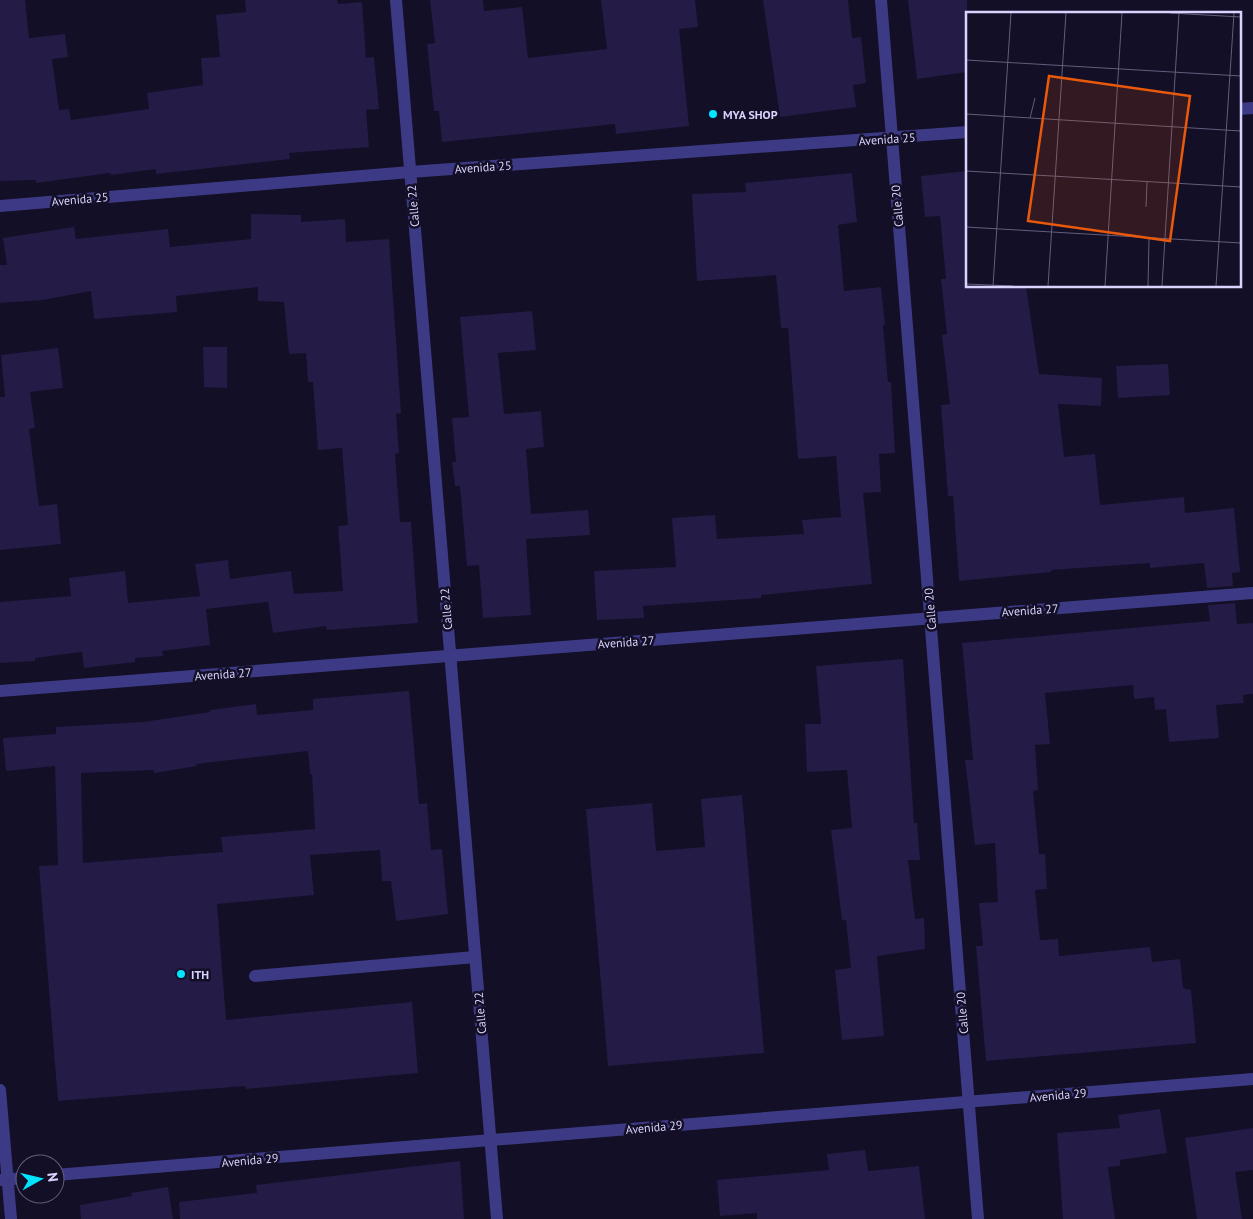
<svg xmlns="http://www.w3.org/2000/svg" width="1253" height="1219" font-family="'PT Sans',sans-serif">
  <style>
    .building { fill: #241b47; fill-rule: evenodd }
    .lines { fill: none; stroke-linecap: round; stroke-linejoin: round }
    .service { stroke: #3d3a85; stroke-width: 12 }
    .minor { stroke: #3d3a85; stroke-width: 12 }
    .poi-dot { fill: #00e5ff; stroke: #130f26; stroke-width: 2 }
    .labels { text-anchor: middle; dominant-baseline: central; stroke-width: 5; stroke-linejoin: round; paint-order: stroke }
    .poi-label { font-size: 12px; font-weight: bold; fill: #d9d4ff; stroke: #130f26; text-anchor: start }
    .street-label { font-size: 12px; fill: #d9d4ff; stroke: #130f26 }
    .inset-road { fill: none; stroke: #625e7d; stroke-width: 1 }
    .view { fill: #e8590c; fill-opacity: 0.15; stroke: #e8590c; stroke-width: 2.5 }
    .inset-edge { fill: none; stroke: #d9d4ff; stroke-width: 2.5 }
  </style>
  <rect width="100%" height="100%" fill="#130f26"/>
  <g class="building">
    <path d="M 0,0 L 25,0 L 29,38 L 65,34 L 68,57 L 52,59 L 59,110 L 69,109 L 71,120 L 149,109 L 147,93 L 203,85 L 201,58 L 220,57 L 216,15 L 246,12 L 245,0 L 337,0 L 338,4 L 362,2 L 366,58 L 374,57 L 379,109 L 366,110 L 369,147 L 289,153 L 290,159 L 156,174 L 156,169 L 111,175 L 110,173 L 36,183 L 36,180 L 0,181 Z"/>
    <path d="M 430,0 L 483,0 L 484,11 L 522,7 L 528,58 L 607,49 L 601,0 L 695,0 L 698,27 L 679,29 L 689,126 L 616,134 L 615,124 L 442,142 L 439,111 L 434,111 L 427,44 L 435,43 Z"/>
    <path d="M 763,0 L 848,0 L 852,38 L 861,37 L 866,83 L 853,85 L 856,107 L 780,117 Z"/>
    <path d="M 908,0 L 967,0 L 967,72 L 917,79 Z"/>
    <path d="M 967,171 L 967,286 L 1026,286 L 1039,374 L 1102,378 L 1101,406 L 1058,404 L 1064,457 L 1095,454 L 1100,505 L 1184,497 L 1185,513 L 1234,508 L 1240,572 L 1232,573 L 1233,586 L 1207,588 L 1204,563 L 1150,568 L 1150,563 L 1051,570 L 1051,572 L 959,581 L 953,496 L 948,496 L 941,405 L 950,404 L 942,335 L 947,334 L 941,279 L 946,279 L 940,216 L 925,217 L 921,176 Z"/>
    <path d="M 852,173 L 857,222 L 838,225 L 844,291 L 881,287 L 885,325 L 883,325 L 888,382 L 891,382 L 895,453 L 879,454 L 881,492 L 863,493 L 872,584 L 761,595 L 761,598 L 643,606 L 644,618 L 597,620 L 594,571 L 676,567 L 672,518 L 715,515 L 717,539 L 804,534 L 802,520 L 841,517 L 836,456 L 798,459 L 788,328 L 781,328 L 776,275 L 697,281 L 692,194 L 746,192 L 745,183 Z"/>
    <path d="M 251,214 L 301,215 L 301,222 L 345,219 L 346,242 L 389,239 L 401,413 L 396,414 L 399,453 L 395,454 L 400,522 L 411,522 L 418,623 L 327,630 L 326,626 L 273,633 L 268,602 L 206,609 L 210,645 L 162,651 L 163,656 L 135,658 L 135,662 L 84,668 L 82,652 L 35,658 L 35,661 L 0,663 L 0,602 L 71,596 L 69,578 L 125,571 L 128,603 L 200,596 L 195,564 L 228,560 L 230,579 L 291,571 L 294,594 L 343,591 L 338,526 L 348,525 L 342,448 L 318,450 L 313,382 L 308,382 L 306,353 L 289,354 L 284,302 L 258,301 L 258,287 L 176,296 L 177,312 L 94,319 L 91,291 L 43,300 L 0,303 L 0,265 L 7,265 L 3,238 L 74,227 L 76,239 L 168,229 L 170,247 L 251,239 Z"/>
    <path d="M 532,311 L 536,350 L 498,353 L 504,414 L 541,411 L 544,447 L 526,449 L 531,514 L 588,510 L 590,535 L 526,539 L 531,615 L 483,618 L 479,565 L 467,566 L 460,486 L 455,486 L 452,462 L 456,462 L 452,418 L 469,417 L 460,317 Z"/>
    <path d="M 203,347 L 227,347 L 227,388 L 204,387 Z"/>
    <path d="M 58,348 L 63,388 L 30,392 L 35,428 L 29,429 L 39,506 L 57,504 L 61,544 L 0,550 L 0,397 L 5,397 L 1,355 Z"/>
    <path d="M 1168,364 L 1170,395 L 1118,398 L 1116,366 Z"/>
    <path d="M 1235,603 L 1237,624 L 1253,623 L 1253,694 L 1243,695 L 1244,703 L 1216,705 L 1219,738 L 1169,742 L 1166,709 L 1155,710 L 1154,697 L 1134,699 L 1133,685 L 1045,693 L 1050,744 L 1035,745 L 1038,790 L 1033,791 L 1039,854 L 1045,854 L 1047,889 L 1035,890 L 1040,940 L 1058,939 L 1059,956 L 1150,947 L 1152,962 L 1180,959 L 1183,988 L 1191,990 L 1196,1043 L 986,1061 L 976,946 L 983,946 L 979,903 L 998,902 L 995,843 L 975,845 L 965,760 L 973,760 L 962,643 L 1210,621 L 1208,605 Z"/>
    <path d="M 903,659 L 914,823 L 917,823 L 920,860 L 908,860 L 915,919 L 924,918 L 925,949 L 877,956 L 884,1036 L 842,1040 L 835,970 L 851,968 L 846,920 L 842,920 L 831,830 L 852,828 L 847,770 L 807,772 L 805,724 L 821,724 L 816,666 Z"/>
    <path d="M 409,691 L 419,804 L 427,803 L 431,850 L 442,849 L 448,914 L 396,921 L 391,881 L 382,881 L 380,850 L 310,855 L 314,895 L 217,904 L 226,1020 L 412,1002 L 418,1073 L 246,1089 L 245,1086 L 58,1101 L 39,866 L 58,865 L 55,766 L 6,771 L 3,738 L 56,734 L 56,727 L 143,722 L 210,712 L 210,710 L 256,704 L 257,715 L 313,710 L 313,699 ZM 308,751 L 310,774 L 312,774 L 315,829 L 221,837 L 223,852 L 83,863 L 81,773 L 154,770 L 154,773 L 197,766 L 196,764 Z"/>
    <path d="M 742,795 L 764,1053 L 608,1066 L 586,809 L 652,803 L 656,851 L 705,847 L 701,799 Z"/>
    <path d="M 1160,1109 L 1167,1153 L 1120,1160 L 1120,1166 L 1108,1167 L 1115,1219 L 1063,1219 L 1057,1133 L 1120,1128 L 1118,1115 Z"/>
    <path d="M 1253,1128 L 1253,1170 L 1235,1172 L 1242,1219 L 1197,1219 L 1185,1138 Z"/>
    <path d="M 865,1150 L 868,1171 L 919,1166 L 925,1219 L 757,1219 L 757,1213 L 720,1216 L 717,1180 L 829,1170 L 827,1154 Z"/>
    <path d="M 460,1161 L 464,1219 L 180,1219 L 179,1202 L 257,1193 L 256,1185 Z"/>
    <path d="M 168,1187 L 173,1219 L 81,1219 L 80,1205 L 132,1196 L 131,1193 Z"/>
  </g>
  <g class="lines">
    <path class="service" d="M 255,976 L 475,957"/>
    <g class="minor">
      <path d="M 396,0 L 497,1219"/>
      <path d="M 881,0 L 978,1219"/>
      <path d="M 1239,109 L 1253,108"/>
      <path d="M 0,206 L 410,172 L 967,132"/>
      <path d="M 0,691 L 1253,593"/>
      <path d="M 0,1090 L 11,1219"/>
      <path d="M 55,1175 L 1253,1079"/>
      <path d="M 0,1180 L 25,1178"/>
    </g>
  </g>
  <g class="poi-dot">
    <circle cx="713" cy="114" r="5"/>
    <circle cx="181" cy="974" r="5"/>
  </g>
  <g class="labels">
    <g class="poi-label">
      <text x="723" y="114">MYA SHOP</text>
      <text x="191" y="974">ITH</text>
    </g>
    <g class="street-label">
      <text transform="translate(887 139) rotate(-4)">Avenida 25</text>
      <text transform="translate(483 167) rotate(-4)">Avenida 25</text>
      <text transform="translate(80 199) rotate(-5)">Avenida 25</text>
      <text transform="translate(413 206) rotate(-95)">Calle 22</text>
      <text transform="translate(897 206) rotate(-95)">Calle 20</text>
      <text transform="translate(446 609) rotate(-95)">Calle 22</text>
      <text transform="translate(930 609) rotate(-95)">Calle 20</text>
      <text transform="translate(1030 610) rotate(-4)">Avenida 27</text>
      <text transform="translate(626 642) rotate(-4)">Avenida 27</text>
      <text transform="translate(223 674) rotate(-4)">Avenida 27</text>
      <text transform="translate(480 1013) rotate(-95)">Calle 22</text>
      <text transform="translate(962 1013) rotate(-95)">Calle 20</text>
      <text transform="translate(1058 1095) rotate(-5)">Avenida 29</text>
      <text transform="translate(654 1127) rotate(-5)">Avenida 29</text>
      <text transform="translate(250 1160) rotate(-5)">Avenida 29</text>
    </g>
  </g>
  <g transform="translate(966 12)">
    <rect width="275" height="275" fill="#130f26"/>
    <path class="inset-road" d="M 204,1 L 275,5M 0,48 L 275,64M 0,102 L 275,119M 64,106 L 69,86M 0,159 L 275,175M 180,195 L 181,170M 0,215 L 275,231M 0,272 L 47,274M 27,274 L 45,1M 82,274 L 100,1M 139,274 L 156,1M 182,274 L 183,227M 196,274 L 213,1M 250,274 L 268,1"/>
    <path class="view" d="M 83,64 L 224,84 L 204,229 L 62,209 Z"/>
    <rect width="275" height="275" class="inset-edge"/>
  </g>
  <g transform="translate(40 1179) rotate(82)"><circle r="24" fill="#130f26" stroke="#625e7d"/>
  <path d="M0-4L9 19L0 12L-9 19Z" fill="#00e5ff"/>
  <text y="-8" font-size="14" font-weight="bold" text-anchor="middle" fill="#d9d4ff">N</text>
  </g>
</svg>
